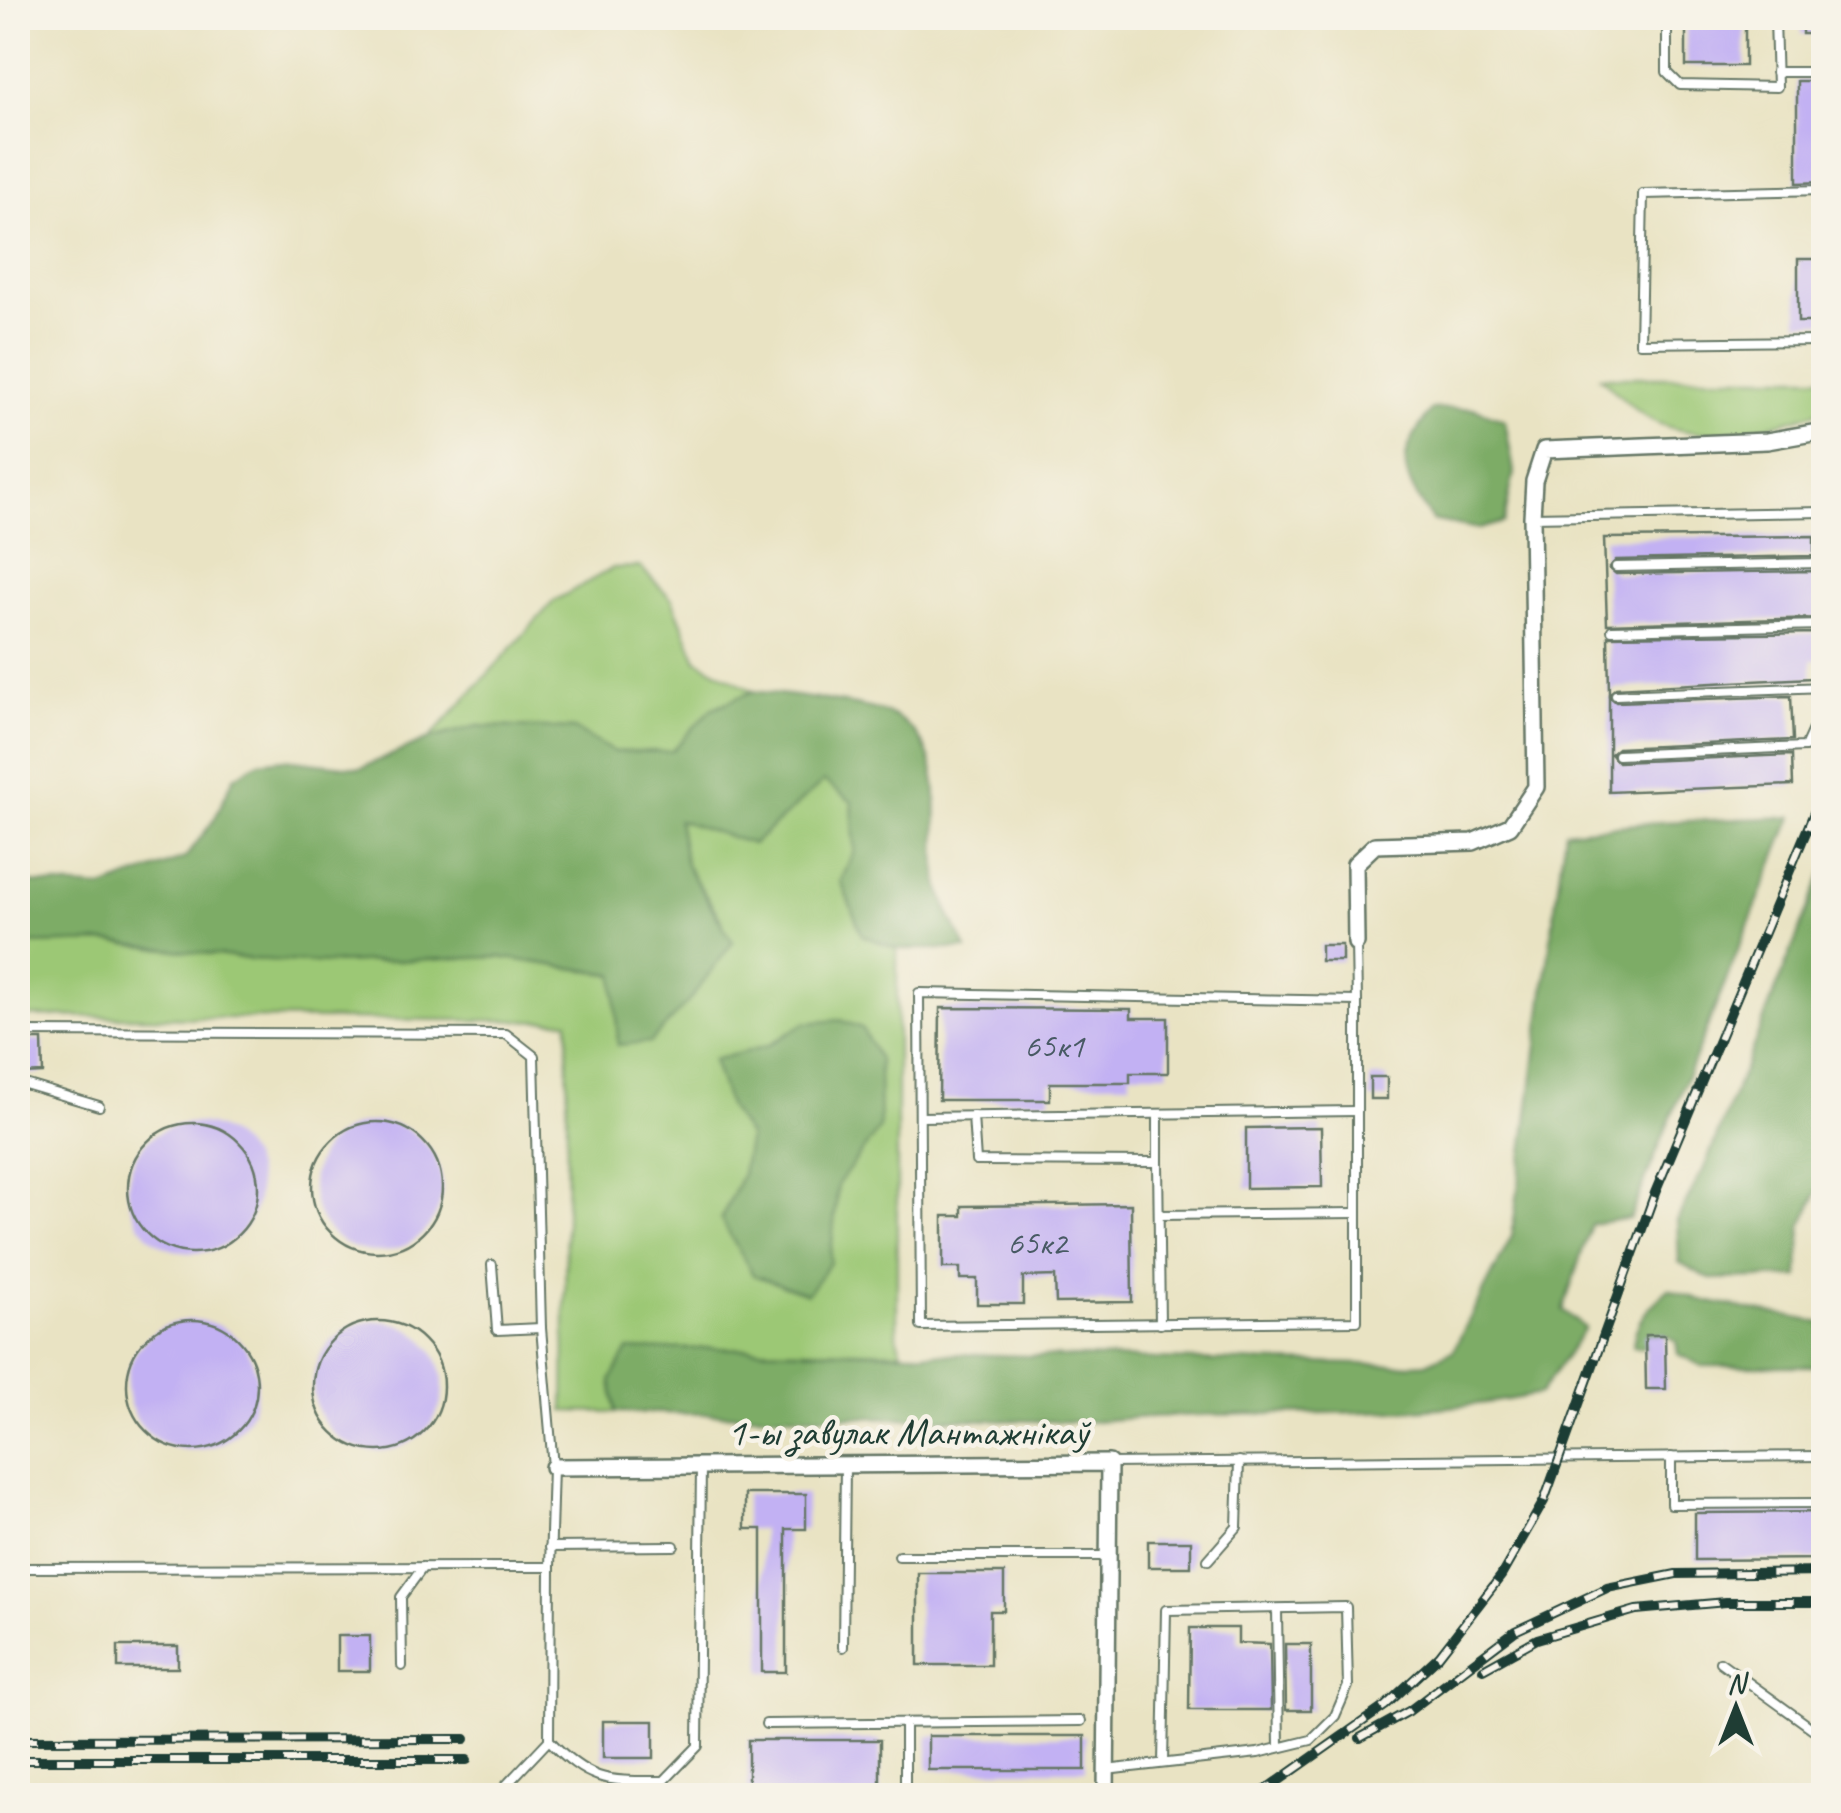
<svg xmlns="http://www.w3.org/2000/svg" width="1841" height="1813" font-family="Caveat,sans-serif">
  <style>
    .green { fill: #9cc875; stroke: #5e8254; stroke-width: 2.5; fill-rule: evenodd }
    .forest { fill: #7dac66; stroke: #4e744d; stroke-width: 2.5 }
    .building { fill: #c2b1f3 }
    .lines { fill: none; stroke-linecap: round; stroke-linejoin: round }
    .lane-casing { stroke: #676; stroke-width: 12 }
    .street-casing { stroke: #676; stroke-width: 20 }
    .lane { stroke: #fff; stroke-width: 8 }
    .street { stroke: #fff; stroke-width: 15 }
    .rail-casing { stroke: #1f3d34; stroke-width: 10 }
    .rail { stroke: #f7f3e8; stroke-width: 6; stroke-dasharray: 19; stroke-linecap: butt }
    .labels { text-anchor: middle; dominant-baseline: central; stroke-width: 9; stroke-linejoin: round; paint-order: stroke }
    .number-label { font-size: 35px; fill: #485a64 }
    .street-label { font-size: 40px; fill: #1f3d34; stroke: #f7f3e8 }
  </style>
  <rect width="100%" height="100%" fill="#f7f3e8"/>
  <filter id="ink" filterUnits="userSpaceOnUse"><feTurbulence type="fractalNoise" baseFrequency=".01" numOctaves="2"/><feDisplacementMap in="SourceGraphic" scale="20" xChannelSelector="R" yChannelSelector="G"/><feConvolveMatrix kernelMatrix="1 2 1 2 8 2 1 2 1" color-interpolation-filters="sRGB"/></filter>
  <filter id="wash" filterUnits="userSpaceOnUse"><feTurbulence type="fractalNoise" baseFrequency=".0048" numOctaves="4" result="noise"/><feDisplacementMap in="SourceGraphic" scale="40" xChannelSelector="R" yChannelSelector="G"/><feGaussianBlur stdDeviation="2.25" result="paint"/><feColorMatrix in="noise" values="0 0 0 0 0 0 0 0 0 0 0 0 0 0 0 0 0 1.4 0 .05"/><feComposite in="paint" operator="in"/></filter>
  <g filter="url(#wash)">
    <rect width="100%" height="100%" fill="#e9e3c3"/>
    <g class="green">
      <path d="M 1600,377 L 1823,377 L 1823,410 C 1771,427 1700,448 1648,418 C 1631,408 1615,390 1600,377 Z"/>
      <path d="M 640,567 L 672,599 L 697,660 L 753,691 L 711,709 L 672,751 L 614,752 L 574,729 L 477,726 L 429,739 L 554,601 L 613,568 Z"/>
      <path d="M 824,780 L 852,802 L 855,851 L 841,881 L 862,935 L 897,949 L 897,1338 L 902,1352 L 706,1348 L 611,1380 L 616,1412 L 564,1411 L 568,1021 L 18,1016 L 18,944 L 109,942 L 251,959 L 330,963 L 499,957 L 614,975 L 618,1045 L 688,1002 L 703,978 L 723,922 L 686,865 L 677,819 L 753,844 ZM 805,1023 L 854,1162 L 837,1184 L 830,1263 L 721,1219 L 742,1174 L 749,1137 L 714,1060 L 767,1046 Z"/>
    </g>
    <g class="forest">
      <path d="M 1473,408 L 1505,420 L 1514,472 L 1504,522 L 1479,529 L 1432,520 C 1399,470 1395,459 1432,409 Z"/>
      <path d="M 753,691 C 784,695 872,703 896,717 C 950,750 933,818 937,871 C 939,899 955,925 967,949 L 897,949 L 862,935 L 841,881 L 855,851 L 852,802 L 824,781 L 753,844 L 678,820 L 686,865 L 733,942 L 688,1002 L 650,1042 L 618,1045 L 614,974 L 499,957 L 330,963 L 251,959 L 109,942 L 18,944 L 18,882 L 102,888 L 185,858 L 214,820 L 234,777 L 259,762 L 284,759 L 361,768 L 429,739 L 477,726 L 574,729 L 614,752 L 672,751 L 711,709 Z"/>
      <path d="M 1792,817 L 1630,1218 L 1591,1224 L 1563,1310 L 1585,1328 L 1540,1394 C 1393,1424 1236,1406 1085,1422 L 616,1412 L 611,1380 L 628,1350 L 706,1348 L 1399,1365 L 1426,1363 L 1453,1351 L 1512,1236 L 1565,831 L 1660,822 Z"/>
      <path d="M 1823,872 L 1823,1180 L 1802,1225 L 1798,1277 L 1710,1279 L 1679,1262 L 1677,1220 L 1705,1166 Z"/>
      <path d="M 840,1020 L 862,1028 L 879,1060 L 880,1128 L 838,1184 L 830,1263 L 807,1294 L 753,1275 L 721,1219 L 742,1174 L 749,1137 L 729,1108 L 713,1060 L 767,1046 L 805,1023 Z"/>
      <path d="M 1669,1289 L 1704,1301 L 1823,1323 L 1823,1366 L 1702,1366 L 1678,1354 L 1676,1341 L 1665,1335 L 1646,1335 L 1646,1348 L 1633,1347 C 1635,1319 1649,1307 1669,1289 Z"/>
    </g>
    <g id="blocks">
      <g class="building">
        <rect x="1686" y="18" width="59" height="48"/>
        <rect x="1802" y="18" width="22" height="16"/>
        <path d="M 1797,81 L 1824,81 L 1824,182 L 1797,183 Z"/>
        <rect x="1798" y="259" width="26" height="63"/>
        <path d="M 1814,536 L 1814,556 L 1616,560 L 1609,568 L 1616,574 L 1815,571 L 1815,574 L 1824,574 L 1822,618 L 1607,624 L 1604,538 Z"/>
        <path d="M 1822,633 L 1822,660 L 1812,660 L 1812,678 L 1616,688 L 1609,694 L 1608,636 Z"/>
        <path d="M 1609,696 L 1616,702 L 1791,696 L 1793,740 L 1618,748 L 1611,754 L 1618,762 L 1792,755 L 1793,785 L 1609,792 Z"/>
        <rect x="1321" y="945" width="21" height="16"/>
        <path d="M 940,1008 L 1131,1009 L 1131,1018 L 1168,1018 L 1168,1073 L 1130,1073 L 1130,1083 L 1050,1083 L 1050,1100 L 939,1100 Z"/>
        <path d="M 21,1040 L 42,1040 L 43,1073 L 21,1074 Z"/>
        <rect x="1370" y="1077" width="17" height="22"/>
        <circle cx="377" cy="1187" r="65"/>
        <circle cx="193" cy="1188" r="65"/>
        <path d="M 1321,1127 L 1322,1187 L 1246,1188 L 1246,1128 Z"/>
        <path d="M 1131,1204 L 1132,1302 L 1056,1303 L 1055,1276 L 1023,1277 L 1023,1304 L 977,1304 L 977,1279 L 960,1279 L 960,1268 L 943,1268 L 943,1216 L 962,1216 L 962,1206 Z"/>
        <circle cx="192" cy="1385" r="65"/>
        <circle cx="378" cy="1386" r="65"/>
        <path d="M 1645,1335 L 1665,1335 L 1666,1389 L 1646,1389 Z"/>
        <path d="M 745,1494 L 806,1494 L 806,1529 L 786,1529 L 786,1672 L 762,1672 L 762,1529 L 745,1529 Z"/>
        <path d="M 1824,1512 L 1824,1559 L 1695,1560 L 1695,1513 Z"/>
        <rect x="1148" y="1541" width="43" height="26"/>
        <path d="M 918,1573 L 1004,1573 L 1004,1611 L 990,1611 L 990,1665 L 918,1665 Z"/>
        <path d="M 1190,1628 L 1238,1628 L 1238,1643 L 1270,1644 L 1271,1710 L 1189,1710 Z"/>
        <rect x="337" y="1636" width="33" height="35"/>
        <path d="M 1285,1644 L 1311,1644 L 1311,1710 L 1286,1710 Z"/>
        <rect x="118" y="1646" width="60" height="22"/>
        <rect x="603" y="1721" width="51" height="37"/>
        <rect x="928" y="1736" width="157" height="34"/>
        <rect x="748" y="1740" width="132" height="56"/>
      </g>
    </g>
  </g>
  <g filter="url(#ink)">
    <use href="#blocks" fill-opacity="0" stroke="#676" stroke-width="2.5"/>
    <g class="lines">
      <g class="lane-casing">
        <g id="lane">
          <path d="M 1667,18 L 1667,72 L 1680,85 L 1777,87 L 1775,18"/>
          <path d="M 1776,72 L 1824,72"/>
          <path d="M 1824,190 L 1643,194 L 1640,343 L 1824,341"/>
          <path d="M 1532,517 L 1824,512"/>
          <path d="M 1616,567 L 1824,563"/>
          <path d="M 1612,630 L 1824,625"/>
          <path d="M 1616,695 L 1824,687"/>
          <path d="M 1618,755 L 1805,747 L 1824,705"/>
          <path d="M 1356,943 L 1357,1001 L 1357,1321 L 921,1326 L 919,993 L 1357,1001"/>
          <path d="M 18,1032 L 506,1034 L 534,1056 L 541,1328 L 553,1467 L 550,1567 L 18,1568"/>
          <path d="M 18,1082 L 99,1106"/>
          <path d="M 973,1116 L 976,1161 L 1158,1162 L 1158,1114"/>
          <path d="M 920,1117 L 1357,1111"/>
          <path d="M 1158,1162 L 1160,1324"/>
          <path d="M 1159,1215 L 1357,1213"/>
          <path d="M 492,1265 L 497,1330 L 541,1328"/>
          <path d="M 1671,1457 L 1671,1504 L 1824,1503"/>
          <path d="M 1109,1463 L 1824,1456"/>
          <path d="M 550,1547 L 674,1546"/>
          <path d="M 899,1556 L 1109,1556"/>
          <path d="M 1208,1560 L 1237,1527 L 1239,1461"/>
          <path d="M 1277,1609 L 1279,1747"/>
          <path d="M 843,1647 L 845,1465"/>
          <path d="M 1720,1662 L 1824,1737"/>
          <path d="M 402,1666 L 401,1597 L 423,1567"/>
          <path d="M 905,1723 L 905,1796"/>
          <path d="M 766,1724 L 1081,1721"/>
          <path d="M 549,1740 C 590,1783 607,1781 664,1781 L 698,1746 L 701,1466"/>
          <path d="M 1106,1770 L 1123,1768 L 1258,1753 L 1311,1740 L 1335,1716 L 1348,1686 L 1346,1607 L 1166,1610 L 1163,1763"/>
          <path d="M 496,1796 L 549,1740 L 550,1567"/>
        </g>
      </g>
      <g class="street-casing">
        <g id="street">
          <path d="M 1356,943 L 1355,864 L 1375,845 L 1473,842 L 1510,826 L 1536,787 L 1532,517 L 1534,481 L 1544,450 L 1767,441 L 1824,431"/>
          <path d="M 553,1467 L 1109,1463 L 1106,1796"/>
        </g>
      </g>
      <use href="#lane" class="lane"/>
      <use href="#street" class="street"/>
      <g class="rail-casing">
        <g id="rail">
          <path d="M 1483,1669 L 1537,1639 L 1636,1610 L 1726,1602 L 1824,1602"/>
          <path d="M 1360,1738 L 1409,1711 L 1515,1631 L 1607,1588 L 1676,1574 L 1824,1572"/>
          <path d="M 18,1740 L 465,1739"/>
          <path d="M 18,1760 L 467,1760"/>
          <path d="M 1257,1796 L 1385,1706 L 1439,1656 L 1501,1576 L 1544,1501 L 1655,1193 L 1824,789"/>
        </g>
      </g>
      <use href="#rail" class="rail"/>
    </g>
  </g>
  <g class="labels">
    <g class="number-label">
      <text x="1054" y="1045">65к1</text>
      <text x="1037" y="1242">65к2</text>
    </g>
    <g class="street-label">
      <text x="908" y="1432">1-ы завулак Мантажнікаў</text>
    </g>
  </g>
  <rect width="1841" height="1813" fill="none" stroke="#f7f3e8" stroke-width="60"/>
  <g transform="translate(1736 1708)" stroke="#f7f3e8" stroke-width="8" paint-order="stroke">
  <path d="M0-8L18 38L0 25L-18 38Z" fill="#1f3d34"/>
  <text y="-15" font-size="28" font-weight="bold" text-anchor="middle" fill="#1f3d34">N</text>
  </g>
</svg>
